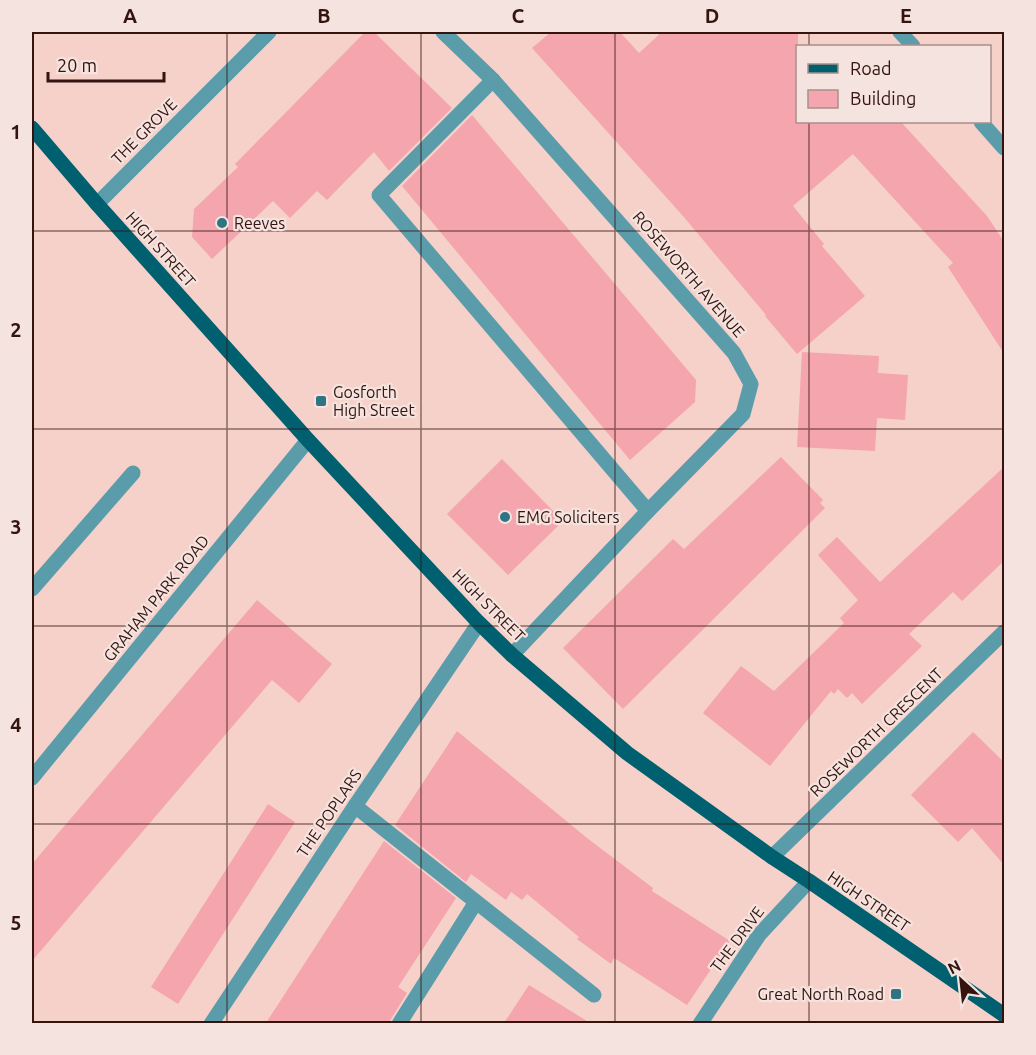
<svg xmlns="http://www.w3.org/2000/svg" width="1036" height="1055" font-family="Ubuntu,sans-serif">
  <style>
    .building { fill: #f4a5ad }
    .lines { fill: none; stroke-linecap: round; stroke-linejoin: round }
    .minor { stroke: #5b9caa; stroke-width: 15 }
    .major { stroke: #00606f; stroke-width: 15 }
    .grid { fill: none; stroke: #34140e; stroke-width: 1.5; stroke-opacity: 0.55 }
    .poi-dot { fill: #2f7482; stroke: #f5e3df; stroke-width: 2 }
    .labels { text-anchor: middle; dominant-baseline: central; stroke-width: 4.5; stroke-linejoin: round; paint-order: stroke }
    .street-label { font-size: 16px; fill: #34140e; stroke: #f5e3df }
    .poi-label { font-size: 16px; fill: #34140e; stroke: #f5e3df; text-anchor: start }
    .neatline { fill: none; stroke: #34140e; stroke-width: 2 }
    .grid-label { font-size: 20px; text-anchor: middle; font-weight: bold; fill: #34140e }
  </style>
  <rect width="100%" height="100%" fill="#f5d1c9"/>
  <g class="building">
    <path d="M 365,32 L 374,32 L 452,108 L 389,171 L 374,152 L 327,200 L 317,191 L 290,218 L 273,201 L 212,259 L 192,237 L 194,209 L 238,167 L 235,164 Z"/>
    <path d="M 551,32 L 620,32 L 639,53 L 662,32 L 798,32 L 798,122 L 901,122 L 987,216 L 1005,243 L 1005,355 L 948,267 L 953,263 L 853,154 L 793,206 L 824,244 L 822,246 L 865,296 L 797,354 L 765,316 L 766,315 L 683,216 L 532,48 Z"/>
    <path d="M 472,115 L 696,380 L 695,402 L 630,460 L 402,186 Z"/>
    <path d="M 802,352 L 879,356 L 878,373 L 908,375 L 905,420 L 877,418 L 875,451 L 797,447 Z"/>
    <path d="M 781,457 L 823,500 L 820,503 L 825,508 L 623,709 L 563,648 L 673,539 L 684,549 Z"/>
    <path d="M 502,459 L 563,521 L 508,575 L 447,514 Z"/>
    <path d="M 1005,466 L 1005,560 L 962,601 L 953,592 L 909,634 L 922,646 L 862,704 L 852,693 L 847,698 L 838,689 L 834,694 L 831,691 L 770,766 L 703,713 L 741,666 L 774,691 L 844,623 L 840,618 L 858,600 L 818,555 L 837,537 L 880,582 Z"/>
    <path d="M 257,600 L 332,664 L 299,703 L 272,680 L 32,961 L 32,864 Z"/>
    <path d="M 457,731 L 587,838 L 653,888 L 652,891 L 730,941 L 687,1005 L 614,958 L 611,964 L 577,939 L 579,937 L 527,894 L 522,900 L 511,892 L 506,900 L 471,874 L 466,882 L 395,825 Z"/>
    <path d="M 973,732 L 1005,763 L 1005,866 L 972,828 L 958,842 L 911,795 Z"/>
    <path d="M 268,804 L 295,822 L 178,1004 L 151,987 Z"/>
    <path d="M 384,841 L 456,898 L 398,987 L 407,993 L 391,1019 L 389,1023 L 266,1023 Z"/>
    <path d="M 529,985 L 590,1023 L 504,1023 Z"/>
  </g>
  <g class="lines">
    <g class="minor">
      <path d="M 443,32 L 493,80 L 734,353 L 751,384 L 743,414 L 648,511 L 512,655"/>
      <path d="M 900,32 L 913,46"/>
      <path d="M 493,80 L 379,195 L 648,511"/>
      <path d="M 981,122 L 1004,148"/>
      <path d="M 97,204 L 269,32"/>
      <path d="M 32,589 L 133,473"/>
      <path d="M 32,778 L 308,440"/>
      <path d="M 355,806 L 594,995"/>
      <path d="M 772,857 L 1004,632"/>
      <path d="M 211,1024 L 355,806 L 479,623"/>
      <path d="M 399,1024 L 476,902"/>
      <path d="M 700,1024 L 759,935 L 809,881"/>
    </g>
    <path class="major" d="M 32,128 L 97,204 L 308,440 L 479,623 L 512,655 L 627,753 L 772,857 L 809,881 L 1004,1015"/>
  </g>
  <path class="grid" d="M 227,32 L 227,1024M 421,32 L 421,1024M 615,32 L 615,1024M 809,32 L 809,46M 809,122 L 809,1024M 32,231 L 1004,231M 32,429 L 1004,429M 32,626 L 1004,626M 32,824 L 1004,824"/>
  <g class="poi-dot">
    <circle cx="222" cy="223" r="6"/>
    <rect x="315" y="395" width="12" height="12" rx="3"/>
    <circle cx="505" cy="517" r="6"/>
    <rect x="890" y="988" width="12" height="12" rx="3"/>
  </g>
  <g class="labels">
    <g class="street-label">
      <text transform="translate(144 131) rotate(-45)">THE GROVE</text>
      <text transform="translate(161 249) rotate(48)">HIGH STREET</text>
      <text transform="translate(689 274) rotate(49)">ROSEWORTH AVENUE</text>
      <text transform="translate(156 598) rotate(-51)">GRAHAM PARK ROAD</text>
      <text transform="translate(489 605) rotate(45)">HIGH STREET</text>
      <text transform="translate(876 732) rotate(-44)">ROSEWORTH CRESCENT</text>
      <text transform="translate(329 813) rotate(-56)">THE POPLARS</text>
      <text transform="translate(869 901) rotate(34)">HIGH STREET</text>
      <text transform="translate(737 939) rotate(-53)">THE DRIVE</text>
    </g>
    <g class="poi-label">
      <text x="234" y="223">Reeves</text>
      <text x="333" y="392">Gosforth<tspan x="333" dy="18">High Street</tspan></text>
      <text x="517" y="517">EMG Soliciters</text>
      <text x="884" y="994" text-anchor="end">Great North Road</text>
    </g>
  </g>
  <rect width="1036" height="1055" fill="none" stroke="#f5e3df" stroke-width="66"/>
  <rect x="796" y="45" width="195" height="78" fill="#f5e3df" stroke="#a8908b" stroke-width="1.5"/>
  <rect x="808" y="64" width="30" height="9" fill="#00606f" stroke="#a8908b" stroke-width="1.5"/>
  <text x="850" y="75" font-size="18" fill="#34140e">Road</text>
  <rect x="808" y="90" width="30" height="18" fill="#f4a5ad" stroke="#a8908b" stroke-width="1.5"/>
  <text x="850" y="105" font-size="18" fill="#34140e">Building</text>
  <g transform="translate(961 980) rotate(333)" stroke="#f5e3df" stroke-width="4.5" paint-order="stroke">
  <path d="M0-4.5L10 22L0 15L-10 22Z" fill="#34140e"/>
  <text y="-9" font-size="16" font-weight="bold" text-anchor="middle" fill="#34140e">N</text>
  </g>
  <path d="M48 72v9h116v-9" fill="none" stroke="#34140e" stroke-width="3"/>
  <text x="57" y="72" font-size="18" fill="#34140e" stroke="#f5e3df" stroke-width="4.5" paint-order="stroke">20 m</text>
  <rect x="33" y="33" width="970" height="989" class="neatline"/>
  <g class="grid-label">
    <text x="130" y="23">A</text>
    <text x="324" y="23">B</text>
    <text x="518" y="23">C</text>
    <text x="712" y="23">D</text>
    <text x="906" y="23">E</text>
    <text x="16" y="139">1</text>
    <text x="16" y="337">2</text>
    <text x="16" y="534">3</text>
    <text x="16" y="732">4</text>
    <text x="16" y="930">5</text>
  </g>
</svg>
